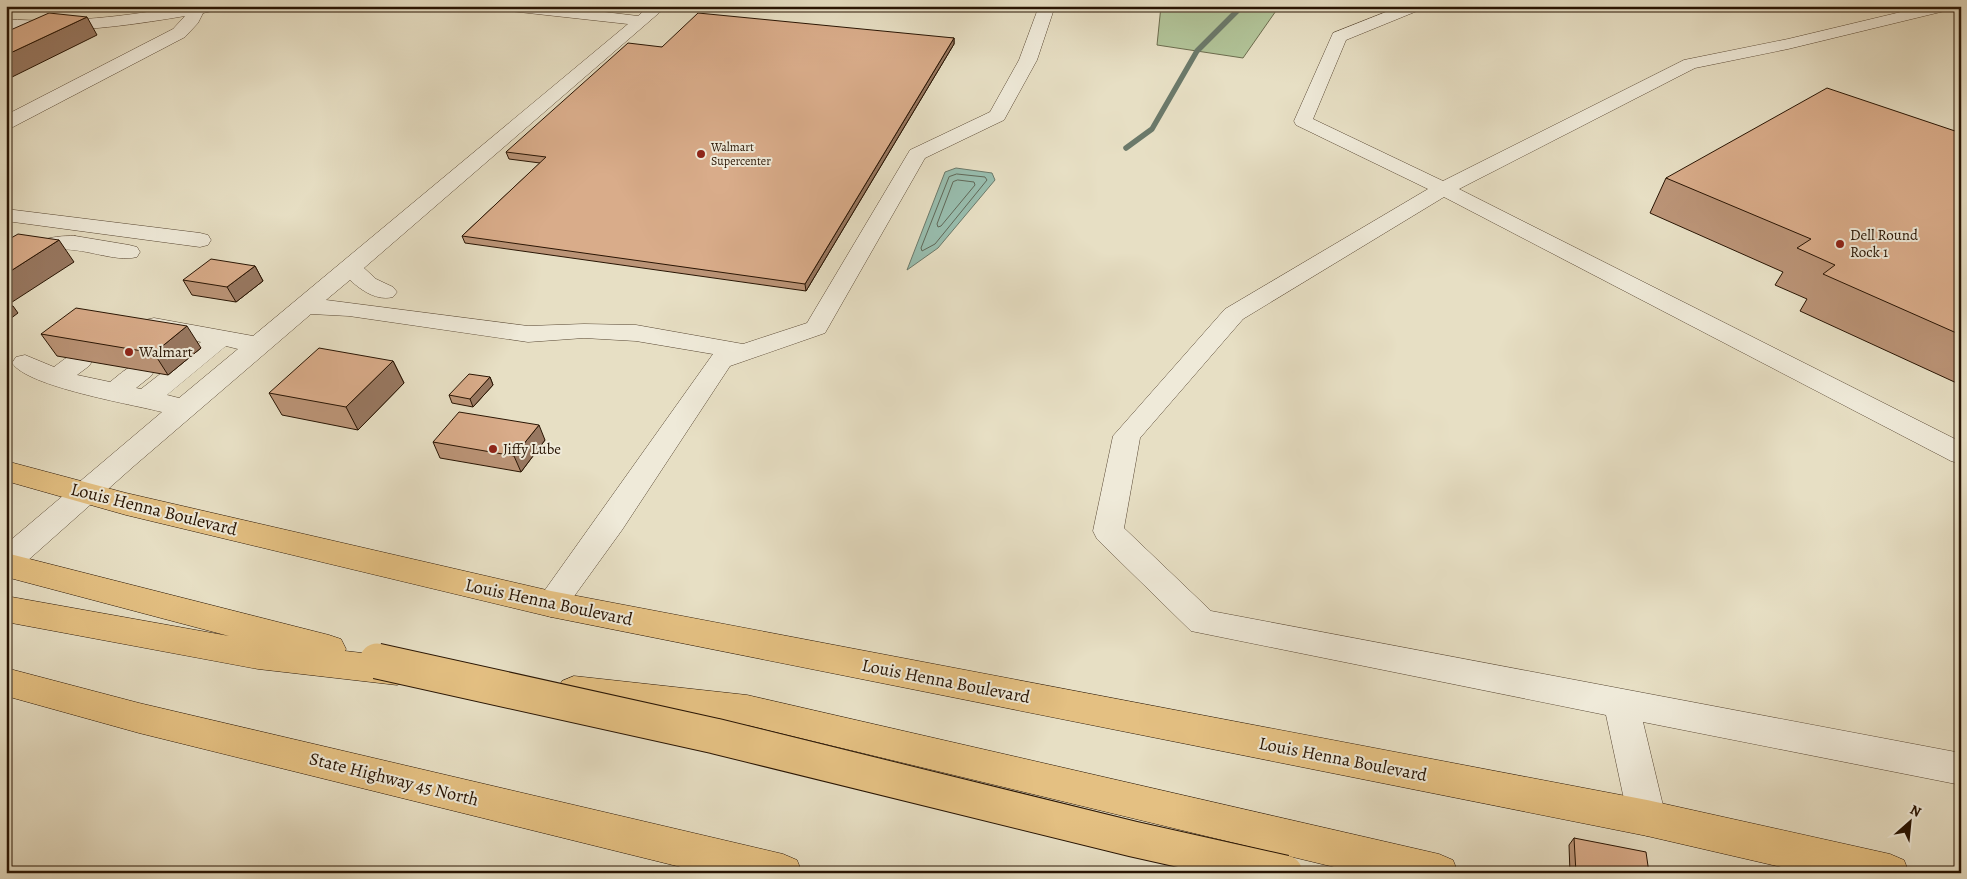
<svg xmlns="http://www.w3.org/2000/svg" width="1967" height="879" font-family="Alegreya,serif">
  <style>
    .green { fill: #b1c398; stroke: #6c6c4e }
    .water { fill: #98bdae; stroke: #6b796a }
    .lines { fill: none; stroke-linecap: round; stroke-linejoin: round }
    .shore { stroke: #606858; stroke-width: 1 }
    .stream { stroke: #6b796a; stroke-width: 5.5 }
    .minor-casing { stroke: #584733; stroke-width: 1 }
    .major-casing { stroke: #281403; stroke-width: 1 }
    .highway-casing { stroke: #281403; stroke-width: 1 }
    .minor { fill: #efead9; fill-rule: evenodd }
    .major { fill: #e4c082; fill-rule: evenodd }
    .highway { fill: #e4c082; fill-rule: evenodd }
    .highway-bridge-casing { stroke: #281403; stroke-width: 37; stroke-linecap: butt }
    .highway-bridge { stroke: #e4c082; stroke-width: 35 }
    .wall { fill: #bb9477; stroke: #281403 }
    .shaded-wall { fill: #987861; stroke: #281403 }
    .building { fill: #d9ac8a; stroke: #281403 }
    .poi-dot { fill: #8f2418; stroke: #efead9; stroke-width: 2 }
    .labels { text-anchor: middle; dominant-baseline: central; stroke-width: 4; stroke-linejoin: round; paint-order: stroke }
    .far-poi-label { font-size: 12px; fill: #281403; stroke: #efead9; text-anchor: start }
    .poi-label { font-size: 15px; fill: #281403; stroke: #efead9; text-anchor: start }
    .near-street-label { font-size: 18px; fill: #281403; stroke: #efead9 }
  </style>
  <rect width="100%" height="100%" fill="#e7dfc4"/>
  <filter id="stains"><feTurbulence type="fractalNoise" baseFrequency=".004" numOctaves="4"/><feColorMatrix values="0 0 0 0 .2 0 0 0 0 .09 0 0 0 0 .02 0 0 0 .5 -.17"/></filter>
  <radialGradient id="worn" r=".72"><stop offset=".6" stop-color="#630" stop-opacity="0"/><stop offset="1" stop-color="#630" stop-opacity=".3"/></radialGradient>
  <path class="green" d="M 1161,6 L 1283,6 L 1278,8 L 1243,58 L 1157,45 Z"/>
  <path class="water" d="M 956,168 L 992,173 L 995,180 L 938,248 L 907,270 L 945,172 Z"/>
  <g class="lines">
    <g class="shore">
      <path d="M 957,174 L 985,177 L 987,180 L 935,244 L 922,251 L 921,248 L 949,177 Z"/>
      <path d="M 958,180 L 974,182 L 975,185 L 941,226 L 938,227 L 937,224 L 953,182 Z"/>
    </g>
    <path class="stream" d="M 1126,148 L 1152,129 L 1197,51 L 1242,6"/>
    <g class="minor-casing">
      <g id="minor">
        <path d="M 186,6 L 224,6 L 222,9 L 203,13 L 198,23 L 185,37 L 13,127 L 6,129 L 6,115 L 173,29 L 185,16 C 126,26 67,34 6,29 L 6,19 C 67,24 126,16 186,6 Z"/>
        <path d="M 502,6 L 554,6 L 638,16 L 649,6 L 667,6 L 364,268 L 376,279 L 393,287 L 397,292 L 393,297 C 377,301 362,291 350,280 L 326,300 L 528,326 L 584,324 L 636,325 L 743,344 L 807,323 L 910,150 L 990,112 L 1019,60 L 1039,6 L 1055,6 L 1037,60 L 1004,120 L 925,158 L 825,333 L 730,366 L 622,530 L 562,613 L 551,617 L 540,613 L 535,604 L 713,354 L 636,341 L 584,338 L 528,342 L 349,316 L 311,314 L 134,466 L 17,570 L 6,574 L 6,544 L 162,412 C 131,404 28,387 12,363 L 16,357 L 25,355 L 54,367 C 66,358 74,350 89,354 L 93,360 L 89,366 L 77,375 L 110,382 C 123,372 133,360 151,364 L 155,370 L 151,376 L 136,388 L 141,389 L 201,342 L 145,330 L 142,325 L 145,320 L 154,318 L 253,336 L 628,24 L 510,11 L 504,9 ZM 226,346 L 238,349 L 179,398 L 167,395 Z"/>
        <path d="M 1401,6 L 1424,6 L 1422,9 L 1346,40 L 1313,119 L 1443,181 L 1684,60 L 1788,39 L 1926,6 L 1955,6 L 1953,9 L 1788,49 L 1695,68 L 1459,189 L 1961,442 L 1961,464 L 1951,461 L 1444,197 L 1243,319 L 1140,438 L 1124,528 L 1211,611 L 1961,753 L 1961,785 L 1643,722 L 1666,818 L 1660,830 L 1647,836 L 1634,830 L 1628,818 L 1606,715 L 1191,631 L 1097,539 L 1093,531 L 1113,436 L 1225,309 L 1428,189 L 1296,125 L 1294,121 L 1333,33 Z"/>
        <path d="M 6,209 L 200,233 L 208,235 L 211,240 L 208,245 L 200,247 L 6,221 Z"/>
        <path d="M 75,236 L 129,245 L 137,247 L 140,252 L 137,257 C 114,263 82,246 55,250 C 37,253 24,269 6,274 L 6,257 C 28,243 49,235 75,236 Z"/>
      </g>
    </g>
    <g class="major-casing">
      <path id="major" d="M 6,461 L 126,493 L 551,591 L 1647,800 L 1890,854 L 1904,860 L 1909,873 L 1807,873 L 1647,836 L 551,617 L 126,515 L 6,481 Z"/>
    </g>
    <g class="highway-casing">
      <g id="highway">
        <path d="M 6,553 L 329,635 L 341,639 L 346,649 L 345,651 L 397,657 L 409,661 L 414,671 L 409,681 L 397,685 L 258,669 L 6,622 L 6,596 L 229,636 L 6,577 Z"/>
        <path d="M 6,668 L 139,703 L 783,854 L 797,860 L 802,873 L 705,873 L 139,733 L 6,696 Z"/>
        <path d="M 574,676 L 747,695 L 1439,854 L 1453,860 L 1458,873 L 1359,873 L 747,725 L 574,706 L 562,701 L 557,691 L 562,681 Z"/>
      </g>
    </g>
    <use href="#minor" class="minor"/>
    <use href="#major" class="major"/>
    <use href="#highway" class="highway"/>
    <g class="highway-bridge-casing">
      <path id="highway-bridge" d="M 377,661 L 715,736 L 1133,839 L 1285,873"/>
    </g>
    <use href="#highway-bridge" class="highway-bridge"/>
  </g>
  <g class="wall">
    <path d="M 954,38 L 954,44 L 806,291 L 465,243 L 462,236 L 540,163 L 509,159 L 506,152 L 662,47 Z"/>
    <path d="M 1961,133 L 1961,385 L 1800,311 L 1807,299 L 1775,285 L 1783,272 L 1650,213 L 1666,178 Z"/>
    <path d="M 255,266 L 263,281 L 236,302 L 192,295 L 183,280 Z"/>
    <path d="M 41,334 L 201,348 L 168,375 L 57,356 Z"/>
    <path d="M 393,361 L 404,383 L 358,430 L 282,415 L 269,393 Z"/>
    <path d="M 490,377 L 493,385 L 473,407 L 452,403 L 449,395 Z"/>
    <path d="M 545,440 L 521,472 L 440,458 L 433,442 Z"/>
    <path d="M 1574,838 L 1649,873 L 1570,873 L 1569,845 Z"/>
  </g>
  <g class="shaded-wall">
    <path d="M 87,17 L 97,35 L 6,80 L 6,55 Z"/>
    <path d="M 954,38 L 954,44 L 806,291 L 805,284 Z"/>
    <path d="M 59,240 L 74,262 L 6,306 L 6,274 Z"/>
    <path d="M 255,266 L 263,281 L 236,302 L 227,287 Z"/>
    <path d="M 13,306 L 18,313 L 6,322 L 6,310 Z"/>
    <path d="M 187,326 L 201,348 L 168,375 L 154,353 Z"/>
    <path d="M 393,361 L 404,383 L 358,430 L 346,407 Z"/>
    <path d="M 490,377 L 493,385 L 473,407 L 470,399 Z"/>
    <path d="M 539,425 L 545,440 L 521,472 L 514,456 Z"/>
  </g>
  <g class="building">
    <path d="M 49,13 L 87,17 L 6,55 L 6,32 Z"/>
    <path d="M 698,13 L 954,38 L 805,284 L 462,236 L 546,157 L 506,152 L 628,43 L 662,47 Z"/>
    <path d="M 1827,88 L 1961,133 L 1961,335 L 1823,274 L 1835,265 L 1797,248 L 1811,239 L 1666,178 Z"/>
    <path d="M 18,234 L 59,240 L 6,274 L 6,241 Z"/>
    <path d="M 211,259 L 255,266 L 227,287 L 183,280 Z"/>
    <path d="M 6,305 L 13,306 L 6,310 Z"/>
    <path d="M 76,308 L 187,326 L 154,353 L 41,334 Z"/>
    <path d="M 319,348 L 393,361 L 346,407 L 269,393 Z"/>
    <path d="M 469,374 L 490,377 L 470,399 L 449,395 Z"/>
    <path d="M 459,412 L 539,425 L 514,456 L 433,442 Z"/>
    <path d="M 1574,838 L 1646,852 L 1649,873 L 1576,873 Z"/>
  </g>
  <g class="poi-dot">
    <circle cx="701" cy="154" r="5"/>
    <circle cx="1840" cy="244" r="5"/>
    <circle cx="129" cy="352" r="5"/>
    <circle cx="493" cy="449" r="5"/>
  </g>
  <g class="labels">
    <g class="far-poi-label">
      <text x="711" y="147">Walmart<tspan x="711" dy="14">Supercenter</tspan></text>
    </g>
    <g class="poi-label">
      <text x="1850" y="235">Dell Round<tspan x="1850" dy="17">Rock 1</tspan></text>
      <text x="139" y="352">Walmart</text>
      <text x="503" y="449">Jiffy Lube</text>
    </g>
    <g class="near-street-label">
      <text transform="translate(154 509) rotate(14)">Louis Henna Boulevard</text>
      <text transform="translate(549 602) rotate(12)">Louis Henna Boulevard</text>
      <text transform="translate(946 681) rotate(11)">Louis Henna Boulevard</text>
      <text transform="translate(1343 759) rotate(11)">Louis Henna Boulevard</text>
      <text transform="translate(394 779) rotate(14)">State Highway 45 North</text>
    </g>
  </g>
  <rect width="1967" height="879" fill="none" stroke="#e7dfc4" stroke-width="25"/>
  <rect x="8" y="8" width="1952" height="864" fill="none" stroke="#281403" stroke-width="2.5"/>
  <rect x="12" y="12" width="1942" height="854" fill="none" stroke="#281403"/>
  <g transform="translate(1910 822) rotate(27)" stroke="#efead9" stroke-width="4" paint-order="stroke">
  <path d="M0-4L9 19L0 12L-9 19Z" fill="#281403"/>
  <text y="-8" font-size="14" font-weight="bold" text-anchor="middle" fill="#281403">N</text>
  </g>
  <rect width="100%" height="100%" filter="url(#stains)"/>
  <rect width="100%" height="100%" fill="url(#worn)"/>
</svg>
